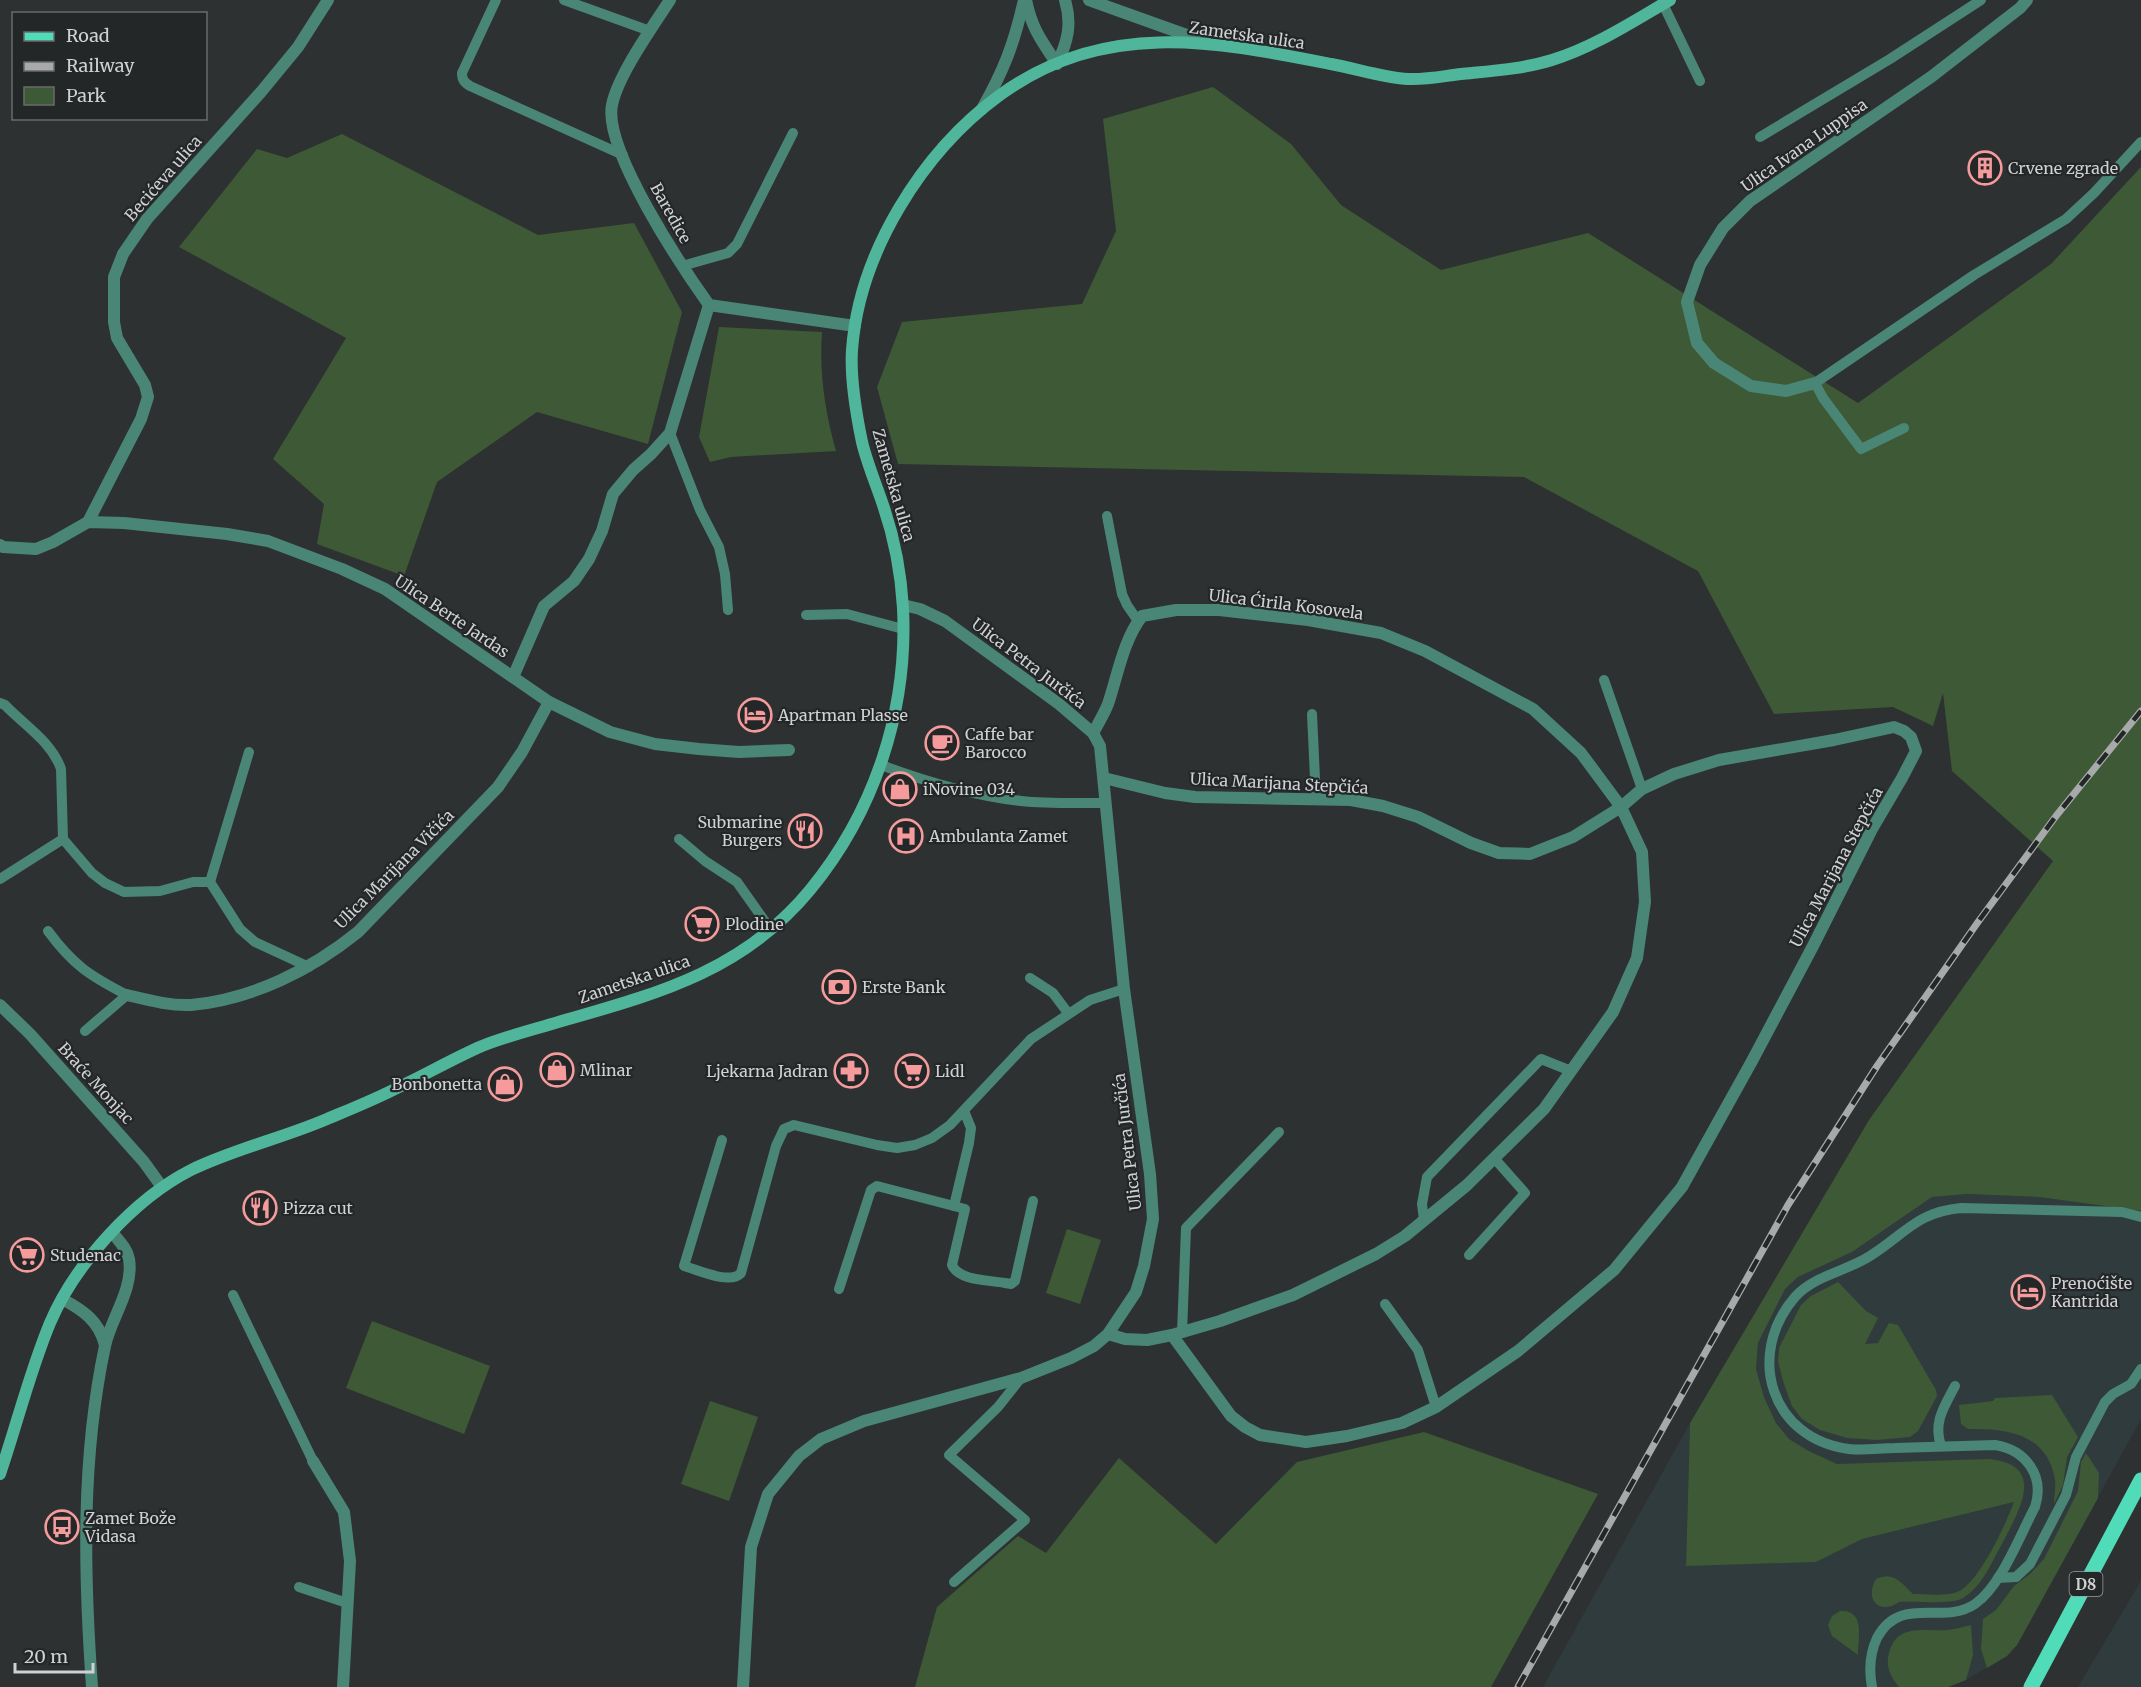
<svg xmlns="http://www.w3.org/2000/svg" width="2141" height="1687" font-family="Merriweather,serif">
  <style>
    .built { fill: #303b3d }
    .green { fill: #3e5936 }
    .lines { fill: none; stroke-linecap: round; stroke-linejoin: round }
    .service { stroke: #4a8675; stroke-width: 10 }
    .minor { stroke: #4a8675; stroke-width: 12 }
    .secondary { stroke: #50b69b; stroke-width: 12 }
    .primary { stroke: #50dcb9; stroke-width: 15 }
    .rail-casing { stroke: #a7a9aa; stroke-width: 7 }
    .rail { stroke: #242728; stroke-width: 4.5; stroke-dasharray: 14; stroke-linecap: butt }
    .labels { text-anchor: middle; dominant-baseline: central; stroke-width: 4.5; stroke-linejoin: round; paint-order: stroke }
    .shield { fill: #242728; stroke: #9c9e9f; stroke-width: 1.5 }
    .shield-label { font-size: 15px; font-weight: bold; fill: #cfd1d2 }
    .street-label { font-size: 16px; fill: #cfd1d2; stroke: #242728 }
    .poi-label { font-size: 16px; fill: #cfd1d2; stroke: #242728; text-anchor: start }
  </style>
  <rect width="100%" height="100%" fill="#2e3131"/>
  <g class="built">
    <path d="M 1967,1194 L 2039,1197 L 2141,1211 L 2141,1419 L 2017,1645 L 2007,1656 L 1966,1680 L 1948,1687 L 1543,1687 L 1690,1423 L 1686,1565 L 1816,1562 L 1862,1539 L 2014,1502 L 2002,1461 L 1837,1464 L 1807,1450 L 1789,1439 L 1776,1423 L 1764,1397 L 1756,1369 L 1758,1343 L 1785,1289 L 1798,1277 L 1852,1252 L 1932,1197 Z"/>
    <path d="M 2141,1581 L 2141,1687 L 2078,1687 Z"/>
  </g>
  <g class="green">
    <path d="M 1213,87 L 1291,144 L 1341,205 L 1441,270 L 1588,233 L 1858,403 L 2051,264 L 2141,167 L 2141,1211 L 2039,1197 L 1967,1194 L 1932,1197 L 1852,1252 L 1798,1277 L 1785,1289 L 1758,1343 L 1756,1369 L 1764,1397 L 1776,1423 L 1789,1439 L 1807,1450 L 1837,1464 L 1988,1459 C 2047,1464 2020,1509 2003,1542 C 1992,1561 1983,1586 1963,1598 C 1951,1605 1915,1601 1899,1602 C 1879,1616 1864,1599 1876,1579 C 1894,1571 1900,1582 1913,1594 C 1926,1594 1942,1596 1954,1593 C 1977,1589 2006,1523 2014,1502 L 1862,1539 L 1816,1562 L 1686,1566 L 1690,1423 L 1869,1120 L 2053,861 L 1952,771 L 1943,693 L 1933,726 L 1893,707 L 1774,714 L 1698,571 L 1524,477 L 898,464 L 877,387 L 902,322 L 1082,304 L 1116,231 L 1103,119 Z"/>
    <path d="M 342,134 L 538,235 L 634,223 L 682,312 L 648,444 L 537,412 L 437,482 L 404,576 L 317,544 L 324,504 L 273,459 L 346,338 L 179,247 L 257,149 L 287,158 Z"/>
    <path d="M 719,327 L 822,332 C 819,372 825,412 836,451 L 731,457 L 710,462 L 699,437 Z"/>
    <path d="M 1067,1229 L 1101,1240 L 1080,1304 L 1046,1293 Z"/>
    <path d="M 1838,1282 L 1866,1311 L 1878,1318 L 1865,1344 L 1878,1343 L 1889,1323 L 1898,1325 L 1936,1390 L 1937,1396 L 1918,1431 L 1910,1437 L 1877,1440 L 1847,1438 L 1820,1430 L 1802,1419 L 1792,1406 L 1784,1384 L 1778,1362 L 1779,1348 L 1801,1305 L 1811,1296 Z"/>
    <path d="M 372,1321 L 490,1366 L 464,1434 L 346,1388 Z"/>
    <path d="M 2052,1395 L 2078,1437 L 2067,1457 L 2063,1485 L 2054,1504 C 2054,1496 2056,1487 2055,1480 C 2048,1434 2007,1428 1968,1429 L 1961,1424 L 1959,1405 L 1993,1401 L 1995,1398 Z"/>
    <path d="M 710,1401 L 758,1417 L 729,1501 L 681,1484 Z"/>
    <path d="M 1424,1432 L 1598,1494 L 1491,1687 L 915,1687 L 937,1607 L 1018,1536 L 1046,1553 L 1119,1458 L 1216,1544 L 1297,1462 Z"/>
    <path d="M 2086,1453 L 2099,1473 L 2098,1498 L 2017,1645 L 2007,1656 L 1987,1668 L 1981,1649 L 1983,1619 L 1996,1610 L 2014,1586 L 2030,1574 L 2044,1559 L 2078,1491 L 2081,1462 Z"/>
    <path d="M 1840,1611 C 1866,1609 1858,1639 1858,1655 L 1832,1636 L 1828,1625 L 1832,1616 Z"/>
    <path d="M 1971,1625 L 1973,1655 L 1966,1680 L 1948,1687 L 1899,1687 C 1891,1677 1885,1667 1889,1653 C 1897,1622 1925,1632 1948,1630 C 1955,1629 1963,1627 1971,1625 Z"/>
  </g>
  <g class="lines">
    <g class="service">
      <path d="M 496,0 L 462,73 C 462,80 464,82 470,86 L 623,155"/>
      <path d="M 564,0 L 650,31"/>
      <path d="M 1663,4 L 1700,81"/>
      <path d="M 1760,137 L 1890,59 L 1981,0"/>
      <path d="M 682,266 L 728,253 L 737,244 L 793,133"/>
      <path d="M 1904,428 L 1861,449 L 1823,398 L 1815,383 L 1974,275 L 2066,219 L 2094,193 L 2141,142"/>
      <path d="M 670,433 L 700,510 L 719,547 L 725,574 L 728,610"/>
      <path d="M 1107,516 L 1122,594 L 1127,605 L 1138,621"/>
      <path d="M 806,615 L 847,614 L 903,629"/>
      <path d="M 1604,680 L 1642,789"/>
      <path d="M 0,703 L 5,705 C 24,725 52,742 61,769 L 63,839 L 92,873 L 105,883 L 124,892 L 160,891 L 193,882 L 210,882 L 240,929 L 255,942 L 309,967"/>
      <path d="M 1312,714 L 1316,800"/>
      <path d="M 881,765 C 924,781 976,796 1021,801 C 1048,804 1078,803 1105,803"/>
      <path d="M 679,839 L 705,861 L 737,882 L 771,930"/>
      <path d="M 0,879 L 63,839"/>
      <path d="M 210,882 L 249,752"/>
      <path d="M 48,931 C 73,965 90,976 127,995 L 85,1031"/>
      <path d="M 1030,978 L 1053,993 L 1068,1013"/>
      <path d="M 964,1111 L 971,1128 L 969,1143 L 954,1206 L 965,1209 L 952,1265 C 959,1281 989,1280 1005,1283 L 1011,1284 L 1015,1281 L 1033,1201"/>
      <path d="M 722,1140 L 684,1266 C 698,1270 730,1285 741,1273 L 776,1146 L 784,1129 L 794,1125 L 877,1145 L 897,1148 L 915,1145 L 932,1138 L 950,1125 L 1031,1039 L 1090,1000 L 1124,989"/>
      <path d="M 1424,1220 L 1422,1204 L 1427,1177 L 1541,1059 L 1571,1071"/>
      <path d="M 1469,1255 L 1525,1193 L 1494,1158"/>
      <path d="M 839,1289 L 871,1190 L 877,1186 L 954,1206"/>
      <path d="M 233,1295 L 313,1461"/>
      <path d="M 1385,1304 L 1418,1350 L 1436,1407"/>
      <path d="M 1182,1333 L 1186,1228 L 1279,1132"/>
      <path d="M 1941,1446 C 1933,1422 1944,1407 1955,1386"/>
      <path d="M 1998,1578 L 2016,1577 L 2030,1564 L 2066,1495 L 2076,1457 L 2105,1402 L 2113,1394 L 2131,1384 L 2141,1369"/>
      <path d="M 954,1582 L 1025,1520 L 949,1455 L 998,1407 L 1021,1378"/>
      <path d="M 299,1587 L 347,1603"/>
      <path d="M 1872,1687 C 1869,1671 1870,1653 1877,1638 C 1900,1594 1943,1626 1975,1604 C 2001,1586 2020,1535 2035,1507 C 2045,1476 2026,1450 1995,1445 C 1962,1446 1928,1447 1895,1448 C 1880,1448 1864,1451 1849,1449 C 1771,1439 1745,1355 1795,1297 C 1813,1276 1847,1271 1870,1256 C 1905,1234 1917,1212 1961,1208 L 2122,1212 L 2141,1217"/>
    </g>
    <g class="minor">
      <path d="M 670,0 C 653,26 618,75 612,105 C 603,149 682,267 709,305 L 855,326"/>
      <path d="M 1026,0 C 1032,29 1041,40 1057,64"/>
      <path d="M 1089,0 L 1206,42"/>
      <path d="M 1057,64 C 1068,41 1072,24 1065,0"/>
      <path d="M 982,109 C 1004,70 1014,44 1024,0"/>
      <path d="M 1815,383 L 1786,391 L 1751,386 L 1714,363 L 1697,343 L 1687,302 L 1700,265 L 1723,228 L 1750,201 L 1931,77 L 2020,8 L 2027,0"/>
      <path d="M 88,522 L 141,419 L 148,397 L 145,385 L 117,338 L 114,322 L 114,277 L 123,254 L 147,219 L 261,92 L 298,47 L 328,0"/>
      <path d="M 0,545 L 3,547 L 36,549 L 53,542 L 88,522 L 124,523 L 227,534 L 268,541 L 342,569 L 385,589 L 549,702 L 610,732 L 655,744 L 699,749 L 739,752 L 789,750"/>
      <path d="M 513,677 L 544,606 L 574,581 L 589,559 L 602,531 L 613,494 L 633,470 L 651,454 L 670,433 L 709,305"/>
      <path d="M 1093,733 C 1098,724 1104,714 1108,704 C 1118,674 1123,641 1142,616 L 1176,610 L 1219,610 L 1308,620 L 1381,633 L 1425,651 L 1533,709 L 1581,753 L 1621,807 L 1642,852 L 1645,902 L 1637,958 L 1613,1012 L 1544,1109 L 1467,1185 L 1405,1236 L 1376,1254 L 1293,1295 L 1220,1321 L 1172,1335 L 1147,1340 L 1125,1339 L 1108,1334"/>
      <path d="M 1104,778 L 1165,793 L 1195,797 L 1351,800 L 1383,806 L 1418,817 L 1471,843 L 1499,853 L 1530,854 L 1573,837 L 1621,807 L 1642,789 L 1674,774 L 1719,760 L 1834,740 L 1894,727 L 1904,731 L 1911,737 L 1916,751 L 1902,778 L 1872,829 L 1813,946 L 1752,1061 L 1682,1187 L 1614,1270 L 1518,1351 L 1436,1407 L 1402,1423 L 1347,1436 L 1306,1442 L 1260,1435 L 1245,1427 L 1231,1416 L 1172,1335"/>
      <path d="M 127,995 C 148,1000 170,1006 191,1005 C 253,999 311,970 358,932 L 498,787 L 522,752 L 549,702"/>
      <path d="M 0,1005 L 30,1034 L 144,1162 L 162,1187"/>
      <path d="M 62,1299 C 83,1310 99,1321 105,1345"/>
      <path d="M 313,1461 L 344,1512 L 350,1561 L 343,1687"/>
      <path d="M 92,1687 C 84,1573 81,1459 105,1346 C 111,1318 134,1289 129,1259 C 127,1248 118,1240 112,1232"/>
      <path d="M 743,1687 L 751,1547 L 768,1494 L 799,1456 L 821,1439 L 864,1421 L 1021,1378 L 1071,1358 L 1094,1346 L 1108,1334 L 1136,1292 L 1144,1266 L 1153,1219 L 1150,1174 L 1124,989 L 1100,746 L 1093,733 L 1059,704 L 945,621 L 920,609 L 903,605"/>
    </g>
    <path class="secondary" d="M 0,1474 C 17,1424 30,1371 50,1323 C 75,1264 134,1199 191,1170 C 234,1149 283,1138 327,1119 C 351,1109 376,1099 399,1087 C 427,1074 454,1058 482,1046 C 502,1038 524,1032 545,1026 C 647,996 739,976 810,890 C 875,811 908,710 903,608 C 901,573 894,537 883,505 C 876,484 867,463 862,442 C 856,413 850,380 852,350 C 859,253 922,152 1000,95 C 1105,19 1213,41 1331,64 C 1354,68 1385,78 1408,79 C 1425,80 1444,76 1461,74 C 1491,71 1523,69 1552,60 C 1594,47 1632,22 1670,0"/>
    <path class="primary" d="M 2031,1687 L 2141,1480"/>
    <g class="rail-casing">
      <path id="rail" d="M 1518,1687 L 1788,1205 L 1877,1066 L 1978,922 L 2056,816 L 2141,711"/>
    </g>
    <use href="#rail" class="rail"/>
  </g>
  <defs>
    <g id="building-ring" transform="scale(1.725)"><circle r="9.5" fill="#242728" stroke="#f59b9c" stroke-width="1.5"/><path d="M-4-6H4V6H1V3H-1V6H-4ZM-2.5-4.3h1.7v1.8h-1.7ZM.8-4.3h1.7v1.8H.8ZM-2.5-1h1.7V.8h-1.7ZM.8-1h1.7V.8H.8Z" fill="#f59b9c"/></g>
    <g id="hotel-ring" transform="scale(1.725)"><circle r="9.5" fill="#242728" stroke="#f59b9c" stroke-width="1.5"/><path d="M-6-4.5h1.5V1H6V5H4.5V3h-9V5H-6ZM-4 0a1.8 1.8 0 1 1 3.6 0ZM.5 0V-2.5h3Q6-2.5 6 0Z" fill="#f59b9c"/></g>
    <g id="cafe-ring" transform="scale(1.725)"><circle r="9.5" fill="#242728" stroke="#f59b9c" stroke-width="1.5"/><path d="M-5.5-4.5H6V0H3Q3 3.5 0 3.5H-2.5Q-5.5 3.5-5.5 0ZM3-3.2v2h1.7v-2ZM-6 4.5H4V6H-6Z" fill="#f59b9c"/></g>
    <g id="shop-ring" transform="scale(1.725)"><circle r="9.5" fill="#242728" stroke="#f59b9c" stroke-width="1.5"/><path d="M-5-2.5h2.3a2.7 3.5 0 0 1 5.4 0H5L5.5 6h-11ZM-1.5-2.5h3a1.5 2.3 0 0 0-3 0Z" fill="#f59b9c"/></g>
    <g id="restaurant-ring" transform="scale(1.725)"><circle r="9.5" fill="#242728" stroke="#f59b9c" stroke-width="1.5"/><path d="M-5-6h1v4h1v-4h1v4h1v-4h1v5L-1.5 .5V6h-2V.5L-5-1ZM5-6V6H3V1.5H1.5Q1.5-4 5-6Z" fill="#f59b9c"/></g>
    <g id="hospital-ring" transform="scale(1.725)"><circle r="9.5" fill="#242728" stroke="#f59b9c" stroke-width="1.5"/><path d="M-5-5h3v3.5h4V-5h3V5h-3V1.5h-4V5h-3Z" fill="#f59b9c"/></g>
    <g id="supermarket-ring" transform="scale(1.725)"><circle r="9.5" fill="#242728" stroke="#f59b9c" stroke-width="1.5"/><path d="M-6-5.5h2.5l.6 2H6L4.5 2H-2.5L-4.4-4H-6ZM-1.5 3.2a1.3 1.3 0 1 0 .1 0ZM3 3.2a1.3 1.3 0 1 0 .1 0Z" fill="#f59b9c"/></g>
    <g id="bank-ring" transform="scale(1.725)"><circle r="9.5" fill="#242728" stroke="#f59b9c" stroke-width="1.5"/><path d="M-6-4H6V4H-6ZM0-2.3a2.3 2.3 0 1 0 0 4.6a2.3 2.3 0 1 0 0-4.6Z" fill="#f59b9c"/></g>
    <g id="pharmacy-ring" transform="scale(1.725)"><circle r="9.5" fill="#242728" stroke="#f59b9c" stroke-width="1.5"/><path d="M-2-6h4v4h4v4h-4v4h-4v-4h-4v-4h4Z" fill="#f59b9c"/></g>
    <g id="bus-ring" transform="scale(1.725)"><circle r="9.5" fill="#242728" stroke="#f59b9c" stroke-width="1.5"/><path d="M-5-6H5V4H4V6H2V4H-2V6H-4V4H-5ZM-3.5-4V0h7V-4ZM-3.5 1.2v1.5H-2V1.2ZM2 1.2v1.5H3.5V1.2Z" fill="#f59b9c"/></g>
  </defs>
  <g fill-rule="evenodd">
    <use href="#building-ring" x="1985" y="168"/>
    <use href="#hotel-ring" x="755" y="715"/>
    <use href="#cafe-ring" x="942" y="743"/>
    <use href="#shop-ring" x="900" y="789"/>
    <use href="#restaurant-ring" x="805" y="831"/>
    <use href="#hospital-ring" x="906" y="836"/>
    <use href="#supermarket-ring" x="702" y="924"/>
    <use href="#bank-ring" x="839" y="987"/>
    <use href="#shop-ring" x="557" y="1070"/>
    <use href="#pharmacy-ring" x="851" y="1071"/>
    <use href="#supermarket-ring" x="912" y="1071"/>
    <use href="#shop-ring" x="505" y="1084"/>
    <use href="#restaurant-ring" x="260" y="1208"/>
    <use href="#supermarket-ring" x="27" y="1255"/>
    <use href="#hotel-ring" x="2028" y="1292"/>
    <use href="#bus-ring" x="62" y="1527"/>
  </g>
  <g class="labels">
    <rect class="shield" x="2069.5" y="1572" width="33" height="24" rx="4.5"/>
    <g class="shield-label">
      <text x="2086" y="1584">D8</text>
    </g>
    <g class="street-label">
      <text transform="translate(1247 35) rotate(8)">Zametska ulica</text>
      <text transform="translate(1804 145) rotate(-35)">Ulica Ivana Luppisa</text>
      <text transform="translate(163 178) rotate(-49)">Becićeva ulica</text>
      <text transform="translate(671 213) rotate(61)">Baredice</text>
      <text transform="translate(894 485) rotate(74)">Zametska ulica</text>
      <text transform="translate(1286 604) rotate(7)">Ulica Ćirila Kosovela</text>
      <text transform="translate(452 616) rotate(34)">Ulica Berte Jardas</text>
      <text transform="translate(1029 663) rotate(37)">Ulica Petra Jurčića</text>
      <text transform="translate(1279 783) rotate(3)">Ulica Marijana Stepčića</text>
      <text transform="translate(1836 867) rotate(-62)">Ulica Marijana Stepčića</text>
      <text transform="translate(394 869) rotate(-45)">Ulica Marijana Vičića</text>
      <text transform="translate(634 979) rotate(-19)">Zametska ulica</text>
      <text transform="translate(96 1083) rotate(48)">Braće Monjac</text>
      <text transform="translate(1127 1142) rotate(-97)">Ulica Petra Jurčića</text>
    </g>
    <g class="poi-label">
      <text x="2008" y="168">Crvene zgrade</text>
      <text x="778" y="715">Apartman Plasse</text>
      <text x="965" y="734">Caffe bar<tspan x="965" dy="18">Barocco</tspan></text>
      <text x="923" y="789">iNovine 034</text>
      <text x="782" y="822" text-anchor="end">Submarine<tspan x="782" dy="18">Burgers</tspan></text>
      <text x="929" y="836">Ambulanta Zamet</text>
      <text x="725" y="924">Plodine</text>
      <text x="862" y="987">Erste Bank</text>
      <text x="580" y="1070">Mlinar</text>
      <text x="828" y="1071" text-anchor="end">Ljekarna Jadran</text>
      <text x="935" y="1071">Lidl</text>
      <text x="482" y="1084" text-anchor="end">Bonbonetta</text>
      <text x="283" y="1208">Pizza cut</text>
      <text x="50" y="1255">Studenac</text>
      <text x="2051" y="1283">Prenoćište<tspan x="2051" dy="18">Kantrida</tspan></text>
      <text x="85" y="1518">Zamet Bože<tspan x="85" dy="18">Vidasa</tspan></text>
    </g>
  </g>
  <rect x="12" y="12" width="195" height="108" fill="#242728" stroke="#686b6c" stroke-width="1.5"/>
  <rect x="24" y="32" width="30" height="9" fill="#50dcb9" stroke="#686b6c" stroke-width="1.5"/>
  <text x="66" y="42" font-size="18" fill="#cfd1d2">Road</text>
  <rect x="24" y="62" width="30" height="9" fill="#a7a9aa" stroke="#686b6c" stroke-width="1.5"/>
  <text x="66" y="72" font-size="18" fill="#cfd1d2">Railway</text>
  <rect x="24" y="87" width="30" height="18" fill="#3e5936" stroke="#686b6c" stroke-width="1.5"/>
  <text x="66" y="102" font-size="18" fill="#cfd1d2">Park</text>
  <path d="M15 1663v9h78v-9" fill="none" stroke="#cfd1d2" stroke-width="3"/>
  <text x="24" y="1663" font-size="18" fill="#cfd1d2" stroke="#242728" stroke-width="4.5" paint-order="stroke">20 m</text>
</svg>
